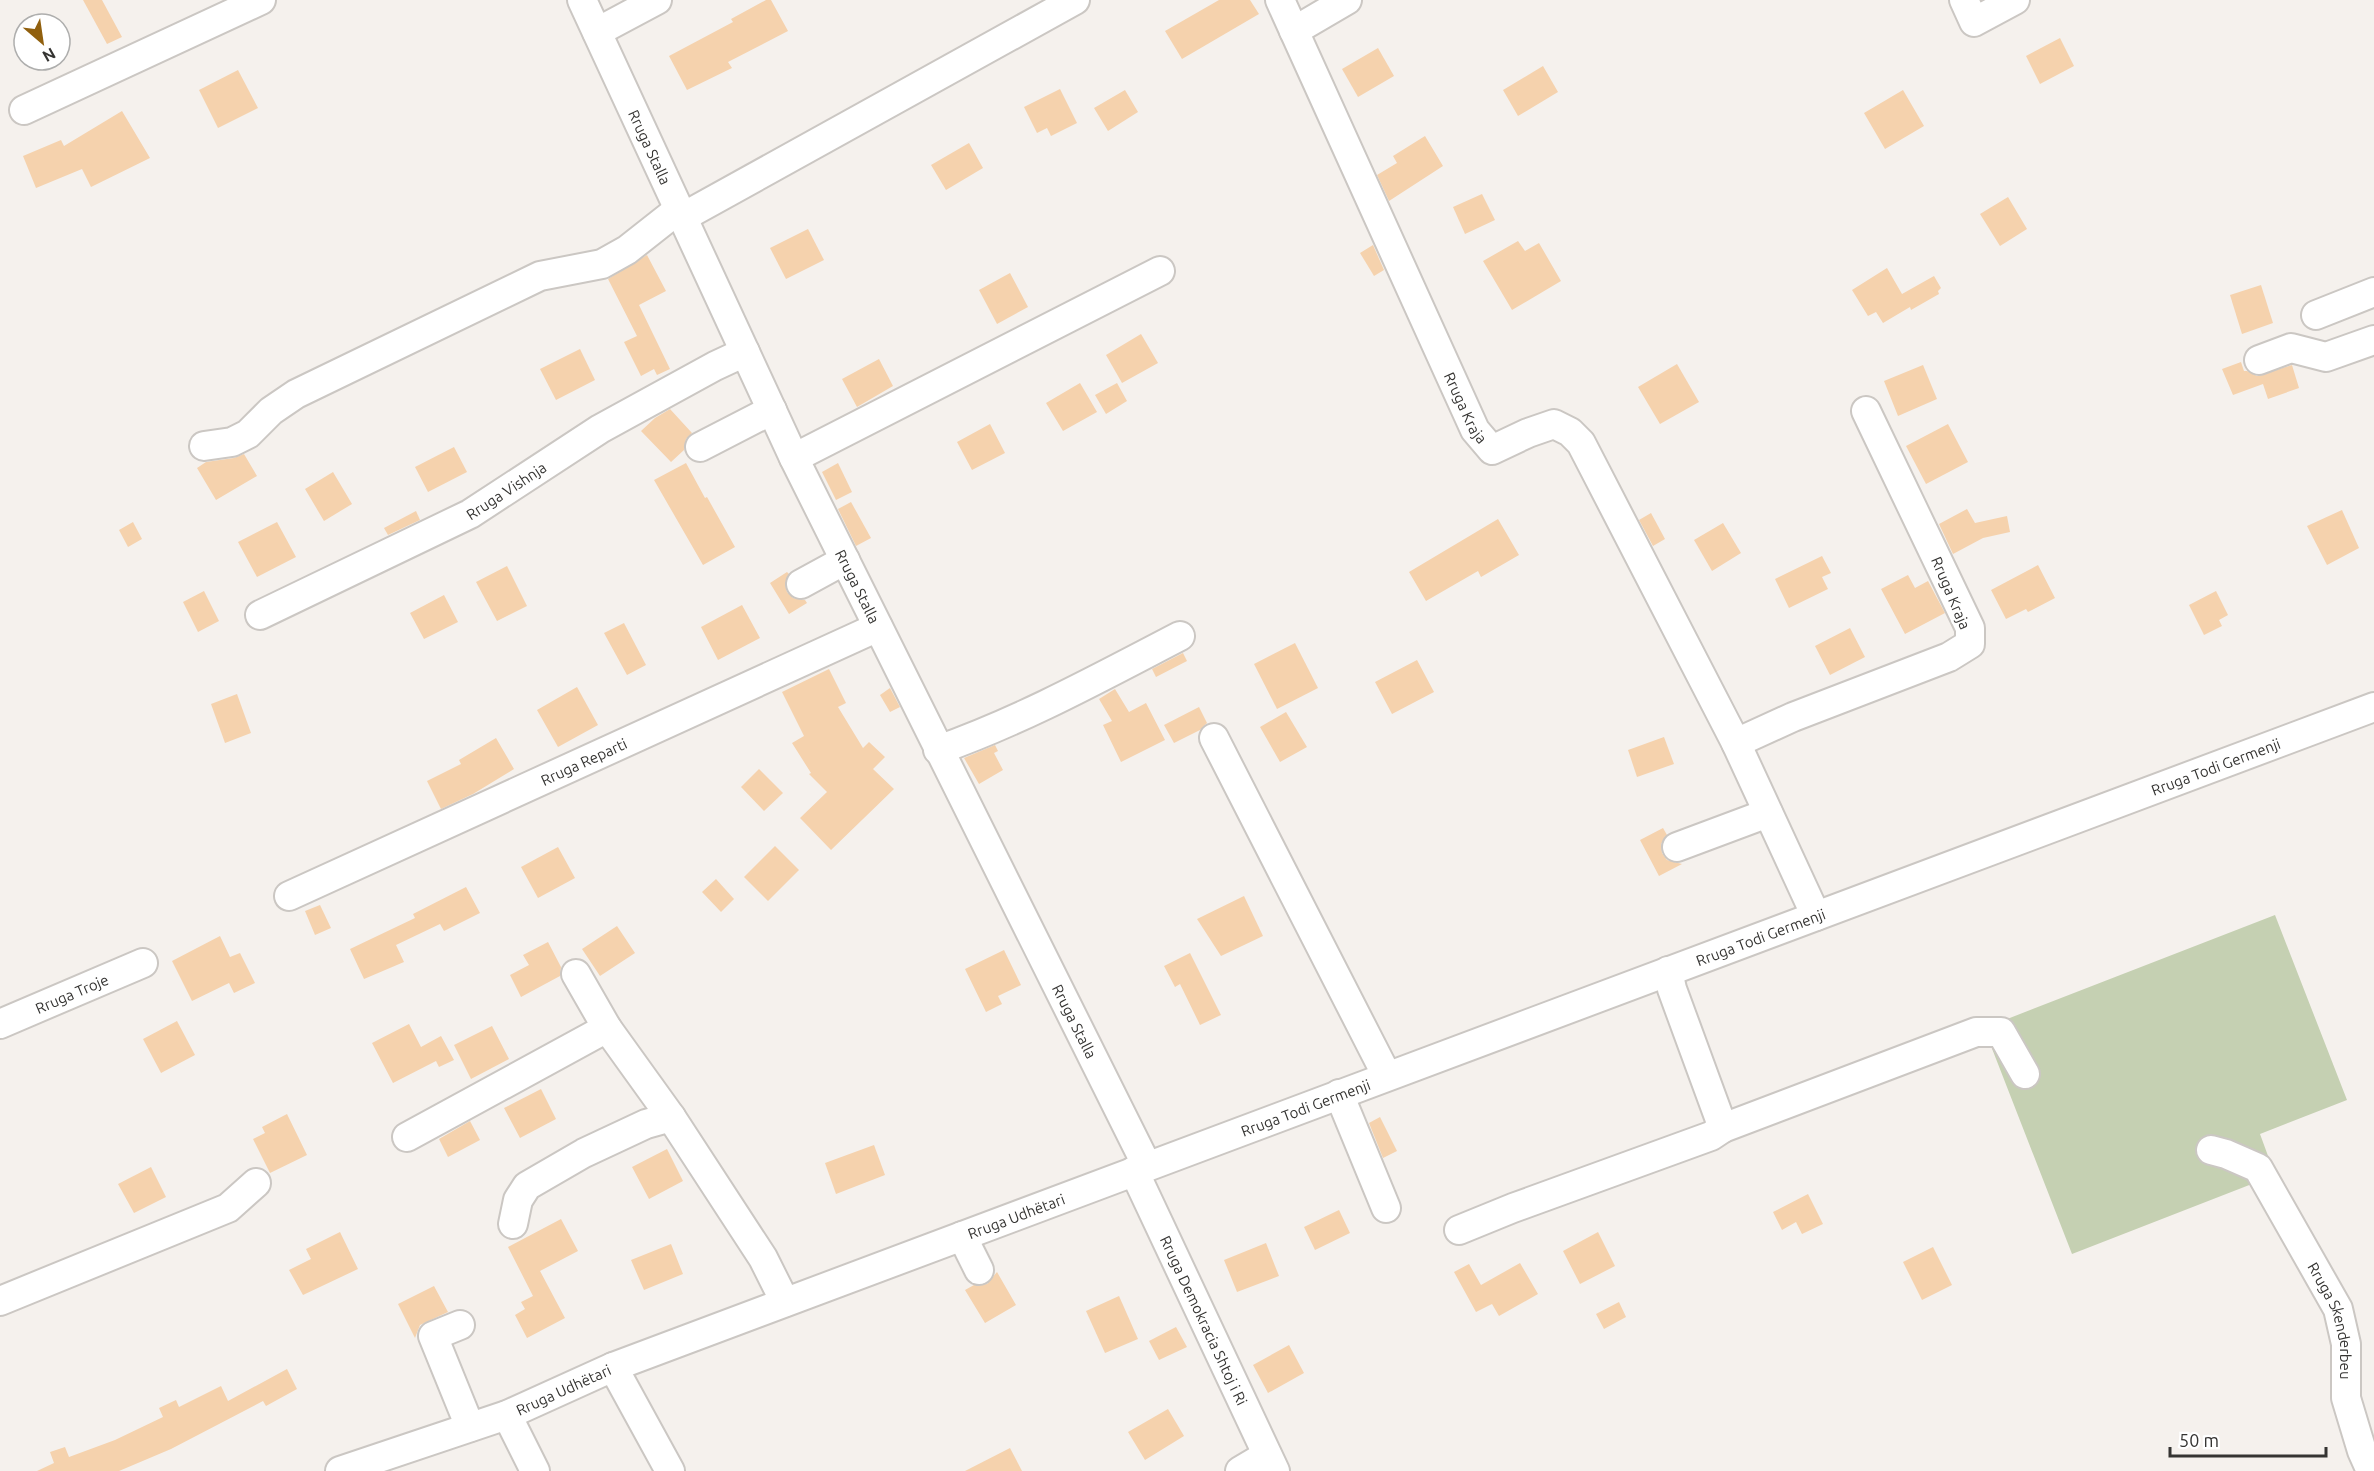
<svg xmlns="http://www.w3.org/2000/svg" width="2374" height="1471" font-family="Ubuntu,sans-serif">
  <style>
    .green { fill: #c5d0b2 }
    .building { fill: #f5d2ad }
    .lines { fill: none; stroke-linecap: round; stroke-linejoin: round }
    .minor-casing { stroke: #cbc7c3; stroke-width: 32 }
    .minor { stroke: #fff; stroke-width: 28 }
    .labels { text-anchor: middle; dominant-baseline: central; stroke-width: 5; stroke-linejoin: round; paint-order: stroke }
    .street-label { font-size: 15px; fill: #353432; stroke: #fff }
  </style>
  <rect width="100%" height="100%" fill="#f5f1ed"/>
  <path class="green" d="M 2275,915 L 2347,1100 L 2260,1134 L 2275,1175 L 2072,1254 L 1984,1028 Z"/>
  <g class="building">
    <path d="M 83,0 L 102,0 L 122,37 L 107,44 Z"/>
    <path d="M 766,0 L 771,0 L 788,31 L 728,62 L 732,68 L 687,90 L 669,56 L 733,22 L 731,19 Z"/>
    <path d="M 1219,0 L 1250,0 L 1259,14 L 1182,59 L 1165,31 Z"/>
    <path d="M 2060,38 L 2074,66 L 2040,84 L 2026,56 Z"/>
    <path d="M 1378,48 L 1394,76 L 1358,97 L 1342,69 Z"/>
    <path d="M 1543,66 L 1558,92 L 1518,116 L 1503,90 Z"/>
    <path d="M 238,70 L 258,108 L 218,128 L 199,90 Z"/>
    <path d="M 1060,89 L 1077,123 L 1051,136 L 1047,128 L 1037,133 L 1024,107 Z"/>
    <path d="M 1125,90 L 1138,112 L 1108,131 L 1094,108 Z"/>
    <path d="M 1903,90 L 1924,126 L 1885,149 L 1864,113 Z"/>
    <path d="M 122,111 L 150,158 L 91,187 L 82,169 L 36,188 L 23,156 L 61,140 L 64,146 Z"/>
    <path d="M 1425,136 L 1443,166 L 1389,201 L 1377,175 L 1397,163 L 1393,156 Z"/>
    <path d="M 969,143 L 983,168 L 946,190 L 931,165 Z"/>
    <path d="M 1482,194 L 1495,220 L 1465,234 L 1453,207 Z"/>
    <path d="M 2008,197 L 2027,229 L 2000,246 L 1980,214 Z"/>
    <path d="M 808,229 L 824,260 L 786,279 L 770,248 Z"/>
    <path d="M 1518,241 L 1525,251 L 1539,243 L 1561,281 L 1512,310 L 1483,261 Z"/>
    <path d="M 1373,245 L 1384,270 L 1374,276 L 1360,253 Z"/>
    <path d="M 647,255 L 666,291 L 639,305 L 670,369 L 657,375 L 654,369 L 641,376 L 624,342 L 637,336 L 608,279 Z"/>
    <path d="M 1887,268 L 1902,294 L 1934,276 L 1941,288 L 1938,291 L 1939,294 L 1911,310 L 1910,307 L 1883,323 L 1876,312 L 1868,316 L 1852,290 Z"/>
    <path d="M 1010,273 L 1028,307 L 997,324 L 979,290 Z"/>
    <path d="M 2261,285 L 2273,323 L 2242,334 L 2230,295 Z"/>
    <path d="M 1141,334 L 1158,363 L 1122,383 L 1106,355 Z"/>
    <path d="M 580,349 L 595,380 L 556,400 L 540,369 Z"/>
    <path d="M 879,359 L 893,386 L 857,407 L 842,379 Z"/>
    <path d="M 2241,362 L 2244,371 L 2247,371 L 2257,376 L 2292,365 L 2299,388 L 2268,399 L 2263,384 L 2233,395 L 2222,369 Z"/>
    <path d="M 1677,364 L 1699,402 L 1660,424 L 1638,387 Z"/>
    <path d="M 1923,365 L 1937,399 L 1898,416 L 1884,381 Z"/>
    <path d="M 1080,383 L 1097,412 L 1063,431 L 1046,403 Z"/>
    <path d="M 1117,383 L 1127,401 L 1106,414 L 1095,395 Z"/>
    <path d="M 670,409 L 692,433 L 686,439 L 684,450 L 671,462 L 641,431 L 655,418 Z"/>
    <path d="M 990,424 L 1005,453 L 972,470 L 957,442 Z"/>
    <path d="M 1948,424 L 1968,462 L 1926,484 L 1906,446 Z"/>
    <path d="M 454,447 L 467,472 L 428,492 L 415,467 Z"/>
    <path d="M 244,454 L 257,476 L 216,500 L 197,468 L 206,462 L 234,458 Z"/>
    <path d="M 686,463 L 705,498 L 707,497 L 735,547 L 703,565 L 654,480 Z"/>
    <path d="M 838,463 L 852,492 L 836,500 L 822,472 Z"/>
    <path d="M 333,472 L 352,504 L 324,521 L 305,489 Z"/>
    <path d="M 851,502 L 871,538 L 856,546 L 838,509 Z"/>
    <path d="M 1967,509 L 1975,523 L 2007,516 L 2010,532 L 1983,538 L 1953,554 L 1939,524 Z"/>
    <path d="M 2342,510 L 2359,548 L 2327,565 L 2307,526 Z"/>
    <path d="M 416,511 L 420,520 L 388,535 L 384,528 Z"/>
    <path d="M 1651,513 L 1665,539 L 1653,546 L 1639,520 Z"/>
    <path d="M 1498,519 L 1519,555 L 1481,577 L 1478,571 L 1426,601 L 1409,572 Z"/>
    <path d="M 133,522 L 142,539 L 128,547 L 119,530 Z"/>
    <path d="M 277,522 L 296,557 L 257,577 L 238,542 Z"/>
    <path d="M 1723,523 L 1741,553 L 1712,571 L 1694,540 Z"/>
    <path d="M 1822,556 L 1831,573 L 1822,577 L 1828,589 L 1789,608 L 1775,579 Z"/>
    <path d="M 2038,565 L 2055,598 L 2028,612 L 2026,609 L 2006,619 L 1991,590 Z"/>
    <path d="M 507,566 L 527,606 L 497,621 L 476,582 Z"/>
    <path d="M 787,572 L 789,574 L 785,584 L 787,592 L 793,598 L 805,600 L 807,603 L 789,614 L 770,583 Z"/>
    <path d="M 1908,575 L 1915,588 L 1928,581 L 1945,613 L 1905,634 L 1881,589 Z"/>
    <path d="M 204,591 L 219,621 L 198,632 L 183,602 Z"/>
    <path d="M 2216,591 L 2228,615 L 2219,620 L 2222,626 L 2204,635 L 2189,605 Z"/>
    <path d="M 444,595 L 458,622 L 424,639 L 410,613 Z"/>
    <path d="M 742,605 L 760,638 L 718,660 L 701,627 Z"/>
    <path d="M 624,623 L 646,665 L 627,675 L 604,633 Z"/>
    <path d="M 1850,628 L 1865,657 L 1830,675 L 1815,646 Z"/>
    <path d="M 1295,643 L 1318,688 L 1277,709 L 1254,664 Z"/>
    <path d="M 1183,653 L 1187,661 L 1156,677 L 1152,669 Z"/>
    <path d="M 1417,660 L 1434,692 L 1392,714 L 1375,682 Z"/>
    <path d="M 829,669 L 846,703 L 838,707 L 863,748 L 869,742 L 885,757 L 873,769 L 894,789 L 831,850 L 800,818 L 827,792 L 809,774 L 811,773 L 792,743 L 804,736 L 782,692 Z"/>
    <path d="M 577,687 L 598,725 L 558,747 L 537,710 Z"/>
    <path d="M 890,688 L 900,707 L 890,712 L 880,695 Z"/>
    <path d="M 1115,689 L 1129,712 L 1146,703 L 1165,740 L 1121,762 L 1103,725 L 1112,721 L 1099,699 Z"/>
    <path d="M 237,694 L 251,733 L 225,743 L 211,704 Z"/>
    <path d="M 1199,707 L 1207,723 L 1200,730 L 1174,743 L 1164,725 Z"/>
    <path d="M 1286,712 L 1307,747 L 1280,762 L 1260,727 Z"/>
    <path d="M 1664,737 L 1674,764 L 1637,777 L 1628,750 Z"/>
    <path d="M 496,738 L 514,769 L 473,794 L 441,809 L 427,781 L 461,764 L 459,760 Z"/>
    <path d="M 995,745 L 998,751 L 994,753 L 1003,770 L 979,784 L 964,758 Z"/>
    <path d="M 759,769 L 783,793 L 764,811 L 741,787 Z"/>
    <path d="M 1663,828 L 1667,835 L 1661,844 L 1662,853 L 1667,860 L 1682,864 L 1659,876 L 1640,840 Z"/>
    <path d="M 775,846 L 799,870 L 768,901 L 744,877 Z"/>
    <path d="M 558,847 L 575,878 L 538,898 L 521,867 Z"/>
    <path d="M 716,879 L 734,899 L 721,912 L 702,892 Z"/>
    <path d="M 466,887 L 480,913 L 444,931 L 440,924 L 396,945 L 404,962 L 364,979 L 350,949 L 415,918 L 413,914 Z"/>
    <path d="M 1244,896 L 1263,936 L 1221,956 L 1197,919 Z"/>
    <path d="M 320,905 L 331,928 L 315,935 L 305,911 Z"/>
    <path d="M 617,926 L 635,953 L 600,976 L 582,949 Z"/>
    <path d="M 220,936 L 230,957 L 240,953 L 255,983 L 234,993 L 229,983 L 192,1001 L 172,961 Z"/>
    <path d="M 548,942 L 561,967 L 560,976 L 521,997 L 510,975 L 529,965 L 523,955 Z"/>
    <path d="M 1004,950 L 1021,985 L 998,996 L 1002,1004 L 986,1012 L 965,969 Z"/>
    <path d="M 1190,953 L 1221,1015 L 1200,1025 L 1180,984 L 1175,987 L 1164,966 Z"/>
    <path d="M 177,1021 L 195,1055 L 161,1073 L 143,1039 Z"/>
    <path d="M 409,1024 L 421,1047 L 441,1036 L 454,1060 L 439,1067 L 436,1061 L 393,1083 L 372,1043 Z"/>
    <path d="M 492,1026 L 509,1059 L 471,1079 L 454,1045 Z"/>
    <path d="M 541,1089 L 556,1119 L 520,1138 L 504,1108 Z"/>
    <path d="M 287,1114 L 307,1155 L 270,1173 L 253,1139 L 265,1133 L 262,1127 Z"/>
    <path d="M 1380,1117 L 1397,1151 L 1383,1158 L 1369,1123 Z"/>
    <path d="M 470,1121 L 480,1140 L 448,1157 L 439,1139 Z"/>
    <path d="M 874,1145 L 885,1175 L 836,1194 L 825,1163 Z"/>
    <path d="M 667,1149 L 683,1181 L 649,1199 L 632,1167 Z"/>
    <path d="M 151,1167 L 166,1197 L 134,1213 L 118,1184 Z"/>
    <path d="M 1808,1194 L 1823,1224 L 1802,1234 L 1796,1222 L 1782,1230 L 1773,1212 Z"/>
    <path d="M 1339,1210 L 1350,1233 L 1315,1250 L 1304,1227 Z"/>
    <path d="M 561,1219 L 578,1251 L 540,1271 L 565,1318 L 527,1338 L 515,1315 L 525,1309 L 521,1302 L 533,1296 L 508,1247 Z"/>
    <path d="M 340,1232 L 358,1269 L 303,1295 L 289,1270 L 311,1259 L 306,1249 Z"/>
    <path d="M 1598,1232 L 1615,1266 L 1580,1284 L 1563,1251 Z"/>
    <path d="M 1266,1243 L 1279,1276 L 1237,1292 L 1224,1260 Z"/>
    <path d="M 671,1244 L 683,1274 L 644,1290 L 631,1260 Z"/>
    <path d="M 1933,1247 L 1952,1285 L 1922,1300 L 1903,1262 Z"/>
    <path d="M 1520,1263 L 1538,1294 L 1499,1316 L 1492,1304 L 1476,1312 L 1454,1272 L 1469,1264 L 1481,1285 Z"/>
    <path d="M 997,1272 L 1016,1305 L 985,1323 L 965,1290 L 974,1285 L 987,1284 Z"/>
    <path d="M 434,1286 L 448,1312 L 420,1325 L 415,1338 L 398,1304 Z"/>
    <path d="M 1119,1296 L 1138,1339 L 1105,1353 L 1086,1311 Z"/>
    <path d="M 1619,1302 L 1626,1317 L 1604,1329 L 1596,1314 Z"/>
    <path d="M 1176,1327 L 1187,1347 L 1159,1360 L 1149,1341 Z"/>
    <path d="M 1289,1345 L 1304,1373 L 1268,1393 L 1253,1365 Z"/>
    <path d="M 287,1369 L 297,1389 L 266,1406 L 263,1401 L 171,1449 L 119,1471 L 37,1471 L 54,1463 L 50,1452 L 65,1447 L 69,1457 L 115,1440 L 163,1417 L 159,1408 L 176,1400 L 179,1407 L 221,1386 L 228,1401 Z"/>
    <path d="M 1168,1409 L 1184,1436 L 1145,1460 L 1128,1432 Z"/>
    <path d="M 1010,1448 L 1022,1471 L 965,1471 Z"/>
  </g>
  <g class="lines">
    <g class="minor-casing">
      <g id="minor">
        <path id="s1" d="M 582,0 L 794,458 L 1147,1166"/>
        <path id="s2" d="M 1280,0 L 1475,430 L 1492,450 L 1528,433 L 1554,424 L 1570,432 L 1581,443 L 1736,743 L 1816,916"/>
        <path d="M 1964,0 L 1974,22 L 2015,0"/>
        <path d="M 1294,31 L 1347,0"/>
        <path d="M 597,32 L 657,0"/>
        <path d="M 24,110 L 261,0"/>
        <path d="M 683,217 L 1075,0"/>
        <path d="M 2316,315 L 2374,292"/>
        <path d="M 2259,360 L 2291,348 L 2326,357 L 2374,340"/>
        <path d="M 204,446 L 232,442 L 248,434 L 271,411 L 296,394 L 540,276 L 602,264 L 627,250 L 679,209"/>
        <path d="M 700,447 L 772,410"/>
        <path d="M 794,458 L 1160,271"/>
        <path d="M 801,584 L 845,560"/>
        <path id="s3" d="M 260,615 L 470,514 L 600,429 L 715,366 L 745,352"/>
        <path d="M 1214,738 L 1387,1076"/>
        <path d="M 1736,743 L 1793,717 L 1949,657 L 1970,644 L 1970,628 L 1866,411"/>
        <path d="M 938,750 C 1023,720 1101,677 1180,636"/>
        <path d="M 1677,847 L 1768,813"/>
        <path id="s4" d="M 289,896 L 878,627"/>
        <path d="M 576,974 L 607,1028 L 671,1117 L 763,1258 L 785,1302"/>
        <path id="s5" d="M 0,1024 L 143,963"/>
        <path d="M 1339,1094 L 1386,1208"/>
        <path d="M 1723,1128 L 1976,1032 L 2001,1032 L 2025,1074"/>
        <path d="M 407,1137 L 607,1028"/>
        <path id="s6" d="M 2211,1150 L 2226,1154 L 2258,1168 L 2338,1309 L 2346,1344 L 2346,1398 L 2362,1451 L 2371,1471"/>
        <path id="s7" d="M 1134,1171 L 1275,1471"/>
        <path d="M 513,1224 L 518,1200 L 527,1186 L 584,1153 L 646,1124 L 671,1117"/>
        <path d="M 1459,1230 L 1513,1208 L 1711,1136 L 1723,1128 L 1672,989 L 1668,971"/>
        <path d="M 962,1236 L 979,1270"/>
        <path d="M 0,1301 L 228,1208 L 256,1183"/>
        <path d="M 460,1325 L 433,1336 L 470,1427"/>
        <path d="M 613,1367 L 670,1471"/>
        <path d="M 507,1415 L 535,1471"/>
        <path id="s8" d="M 340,1471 L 507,1415 L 613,1367 L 2374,707"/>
        <path d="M 1240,1471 L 1267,1455"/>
      </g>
    </g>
    <use href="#minor" class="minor"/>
  </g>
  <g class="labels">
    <g class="street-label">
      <text stroke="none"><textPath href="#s1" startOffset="162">Rruga Stalla</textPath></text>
      <text stroke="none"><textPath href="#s2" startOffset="448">Rruga Kraja</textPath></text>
      <text stroke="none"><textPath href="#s3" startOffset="276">Rruga Vishnja</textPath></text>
      <text stroke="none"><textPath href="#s1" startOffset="648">Rruga Stalla</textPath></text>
      <text transform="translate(1951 593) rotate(67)">Rruga Kraja</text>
      <text stroke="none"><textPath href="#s4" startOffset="324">Rruga Reparti</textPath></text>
      <text stroke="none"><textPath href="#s8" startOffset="2004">Rruga Todi Germenji</textPath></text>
      <text stroke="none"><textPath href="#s8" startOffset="1518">Rruga Todi Germenji</textPath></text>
      <text stroke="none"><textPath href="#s5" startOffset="78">Rruga Troje</textPath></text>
      <text stroke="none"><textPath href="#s1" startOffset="1134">Rruga Stalla</textPath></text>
      <text stroke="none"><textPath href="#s8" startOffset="1032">Rruga Todi Germenji</textPath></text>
      <text stroke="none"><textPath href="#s8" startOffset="723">Rruga Udhëtari</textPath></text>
      <text stroke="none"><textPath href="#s7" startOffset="165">Rruga Demokracia Shtoj i Ri</textPath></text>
      <text stroke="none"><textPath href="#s6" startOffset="222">Rruga Skenderbeu</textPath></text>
      <text stroke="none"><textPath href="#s8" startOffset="238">Rruga Udhëtari</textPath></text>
    </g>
  </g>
  <g transform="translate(42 42) rotate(151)"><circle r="28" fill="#ffffff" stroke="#aeaead" stroke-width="1.5"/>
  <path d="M0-4.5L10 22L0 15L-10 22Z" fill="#91600e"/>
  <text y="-9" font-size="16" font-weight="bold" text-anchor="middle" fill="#353432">N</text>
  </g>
  <path d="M2170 1447v9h156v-9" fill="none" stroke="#353432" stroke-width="3"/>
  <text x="2179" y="1447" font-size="18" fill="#353432" stroke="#ffffff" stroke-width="4.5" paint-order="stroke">50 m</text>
</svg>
